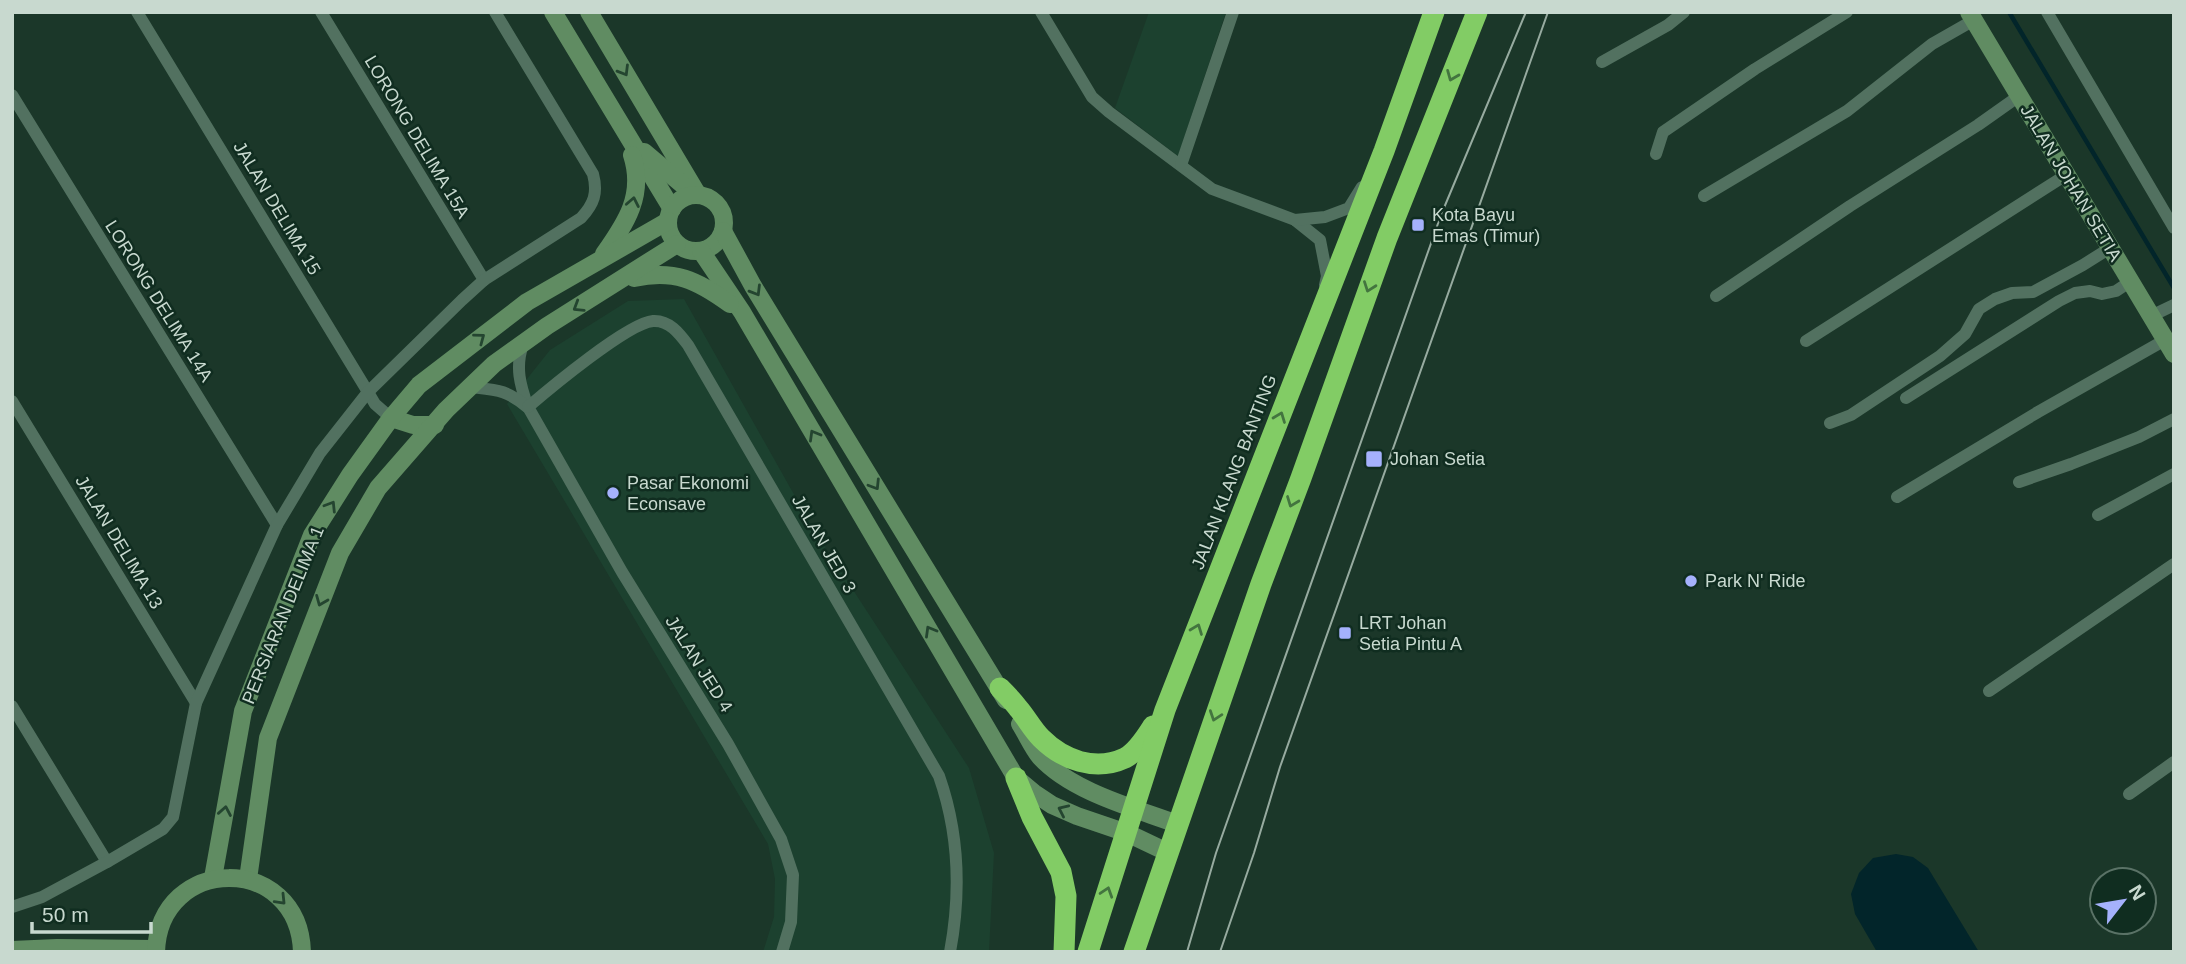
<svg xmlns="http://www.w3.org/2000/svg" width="2186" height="964" font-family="Helvetica,sans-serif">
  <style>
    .built { fill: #1c412f }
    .water { fill: #02252a }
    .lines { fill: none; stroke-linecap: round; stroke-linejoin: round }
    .stream { stroke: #02252a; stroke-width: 4.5 }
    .street { stroke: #527160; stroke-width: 12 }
    .secondary { stroke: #608c62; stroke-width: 18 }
    .highway { stroke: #82cc65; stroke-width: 21 }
    .tram { stroke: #97aba0; stroke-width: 2 }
    .oneway { stroke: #244530 }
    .oneway2 { stroke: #43753f }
    .poi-dot { fill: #a5b1fc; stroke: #102d20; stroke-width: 2.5 }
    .labels { text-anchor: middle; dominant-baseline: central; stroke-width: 5; stroke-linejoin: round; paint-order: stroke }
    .street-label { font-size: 18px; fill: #c8d9cf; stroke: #102d20 }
    .poi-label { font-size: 18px; fill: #c8d9cf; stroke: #102d20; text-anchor: start }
  </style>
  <rect width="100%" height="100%" fill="#1b3729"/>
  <g class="built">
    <path d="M 1149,12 L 1226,12 L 1178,156 L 1115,108 Z"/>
    <path d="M 684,299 L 814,530 L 969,768 L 994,853 L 989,952 L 763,952 L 774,917 L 775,879 L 768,844 L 507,404 L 550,350 L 628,301 Z"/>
  </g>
  <path class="water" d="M 1896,854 L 1913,857 L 1928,868 L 1979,952 L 1877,952 L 1855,914 L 1851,894 L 1859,873 L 1873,858 Z"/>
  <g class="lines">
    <path class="stream" d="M 2009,12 L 2174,288"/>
    <g class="street">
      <path d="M 137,12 L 368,392 L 375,404 L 391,418"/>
      <path d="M 321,12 L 484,280"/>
      <path d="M 1041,12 L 1092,97 L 1109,112 L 1212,189 L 1295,220 L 1320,240 L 1327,276 L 1325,285"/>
      <path d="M 2047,12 L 2174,228"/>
      <path d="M 1602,62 L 1668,25 L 1684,12"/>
      <path d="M 12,95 L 277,525"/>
      <path d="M 1656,154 L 1663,132 L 1755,69 L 1847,12"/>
      <path d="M 1181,165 L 1233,12"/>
      <path d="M 1704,196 L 1847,111 L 1932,44 L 1974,20"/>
      <path d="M 1295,220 L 1325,217 L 1349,208 L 1362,187"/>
      <path d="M 1716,296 L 1850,206 L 1978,125 L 2019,96"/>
      <path d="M 2151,316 L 2174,305"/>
      <path d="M 1806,341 L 2066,175"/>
      <path d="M 523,344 C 515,367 520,385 528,407 L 622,572 L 728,744 L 781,839 L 793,875 L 791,922 L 782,952"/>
      <path d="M 469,387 C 496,390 506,389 527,407"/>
      <path d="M 1906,398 L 2059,301 L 2075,293 L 2090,291 L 2102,294 L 2116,291 L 2131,281"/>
      <path d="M 12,401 L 196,703"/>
      <path d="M 528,407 C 549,389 628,323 653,321 C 669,320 679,333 688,345 L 939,776 C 959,833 961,893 950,952"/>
      <path d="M 1830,423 L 1851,415 L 1940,356 L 1965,334 L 1979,309 L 1995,299 L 2012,293 L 2033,292 L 2083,265 L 2110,248"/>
      <path d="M 2019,482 L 2071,464 L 2139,437 L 2174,419"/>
      <path d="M 1897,497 L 2038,412 L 2165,340"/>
      <path d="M 2098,515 L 2174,474"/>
      <path d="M 1989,691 L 2174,564"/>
      <path d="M 12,706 L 107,862"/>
      <path d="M 2129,794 L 2174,762"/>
      <path d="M 12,907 L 42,897 L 107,862 L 163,829 L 173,817 L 196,703 L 277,525 L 320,453 L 368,392 L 462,300 L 484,280 L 581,218 C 594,204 598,193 593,174 L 495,12"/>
    </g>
    <g class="secondary">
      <path d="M 553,12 L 672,209"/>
      <path d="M 589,12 L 698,195"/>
      <path d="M 1969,12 L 2174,354"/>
      <path d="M 644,152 L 689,190"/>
      <circle cx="696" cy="223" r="28"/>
      <path d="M 723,231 L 753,286 L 1006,700"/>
      <path d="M 701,251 L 742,312 L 1016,778 L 1034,793 L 1052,805 L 1077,816 L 1127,833 L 1167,852"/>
      <path d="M 604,254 C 626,223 645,195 632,155"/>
      <path d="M 634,278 C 674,269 697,280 730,304"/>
      <path d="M 391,418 L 413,425 L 435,425"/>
      <path d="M 1020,724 C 1027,735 1032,747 1040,757 C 1072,792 1134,808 1177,824"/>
      <path d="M 213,878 L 243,711 L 312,535 L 350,475 L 391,418 L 419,385 L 527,302 L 668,221"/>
      <path d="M 248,879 L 268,738 L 340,553 L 378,488 L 446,410 L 494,364 L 547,326 L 677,244"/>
      <path d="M 12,950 L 57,948 L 155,949"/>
      <path d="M 156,952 C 159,854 299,853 302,952"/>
    </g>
    <g class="highway">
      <path d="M 1000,688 C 1006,694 1013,701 1018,708 C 1026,717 1032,729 1041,738 C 1063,760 1095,772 1125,758 C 1137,752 1146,737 1153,726"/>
      <path d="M 1016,778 L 1032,817 L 1061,872 L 1066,896 L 1064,952"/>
      <path d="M 1088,952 L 1165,710 L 1384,151 L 1434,12"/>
      <path d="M 1134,952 L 1261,584 L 1301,478 L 1387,238 L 1477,12"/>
    </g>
    <g class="tram">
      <path d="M 1187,952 L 1216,853 L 1441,215 L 1526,12"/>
      <path d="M 1220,952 L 1254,853 L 1280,767 L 1548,12"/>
    </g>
  </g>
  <defs><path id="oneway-chevron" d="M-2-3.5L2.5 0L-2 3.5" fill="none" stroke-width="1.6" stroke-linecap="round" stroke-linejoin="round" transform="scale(1.75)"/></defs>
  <g class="oneway">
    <use href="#oneway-chevron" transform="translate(624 71) rotate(59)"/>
    <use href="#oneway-chevron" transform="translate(633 202) rotate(-79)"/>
    <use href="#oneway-chevron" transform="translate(756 291) rotate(59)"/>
    <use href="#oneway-chevron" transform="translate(578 307) rotate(148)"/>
    <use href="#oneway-chevron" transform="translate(480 338) rotate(-37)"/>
    <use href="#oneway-chevron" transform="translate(814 435) rotate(-120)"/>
    <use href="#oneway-chevron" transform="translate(875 485) rotate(58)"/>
    <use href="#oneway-chevron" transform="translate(331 506) rotate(-58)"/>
    <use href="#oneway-chevron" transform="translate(321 601) rotate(112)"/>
    <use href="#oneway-chevron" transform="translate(930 631) rotate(-120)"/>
    <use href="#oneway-chevron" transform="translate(1063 810) rotate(-155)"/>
    <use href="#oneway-chevron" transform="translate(225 811) rotate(-80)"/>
    <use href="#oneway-chevron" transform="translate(281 900) rotate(46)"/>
  </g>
  <g class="oneway2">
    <use href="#oneway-chevron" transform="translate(1452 76) rotate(112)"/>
    <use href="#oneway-chevron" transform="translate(1369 287) rotate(110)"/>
    <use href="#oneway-chevron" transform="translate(1280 417) rotate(-69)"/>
    <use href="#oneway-chevron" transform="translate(1292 502) rotate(111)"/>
    <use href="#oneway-chevron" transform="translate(1197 629) rotate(-69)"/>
    <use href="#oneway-chevron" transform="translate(1215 716) rotate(109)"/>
    <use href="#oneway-chevron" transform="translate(1107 892) rotate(-72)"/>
  </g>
  <g class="poi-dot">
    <rect x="1411" y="218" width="14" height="14" rx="3.5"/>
    <rect x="1365" y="450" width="18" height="18" rx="3.5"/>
    <circle cx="613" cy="493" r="7"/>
    <circle cx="1691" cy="581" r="7"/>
    <rect x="1338" y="626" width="14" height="14" rx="3.5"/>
  </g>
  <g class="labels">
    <g class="street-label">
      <text transform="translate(417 137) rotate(59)">LORONG DELIMA 15A</text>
      <text transform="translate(2071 183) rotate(59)">JALAN JOHAN SETIA</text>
      <text transform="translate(277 208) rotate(59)">JALAN DELIMA 15</text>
      <text transform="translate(159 301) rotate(58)">LORONG DELIMA 14A</text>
      <text transform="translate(1234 472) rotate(-69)">JALAN KLANG BANTING</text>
      <text transform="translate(119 542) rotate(59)">JALAN DELIMA 13</text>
      <text transform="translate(824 544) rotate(60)">JALAN JED 3</text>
      <text transform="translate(283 615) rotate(-68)">PERSIARAN DELIMA 1</text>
      <text transform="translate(699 664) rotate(58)">JALAN JED 4</text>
    </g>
    <g class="poi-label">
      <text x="1432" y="215">Kota Bayu<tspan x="1432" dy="21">Emas (Timur)</tspan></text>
      <text x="1390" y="459">Johan Setia</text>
      <text x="627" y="483">Pasar Ekonomi<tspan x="627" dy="21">Econsave</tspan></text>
      <text x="1705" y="581">Park N' Ride</text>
      <text x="1359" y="623">LRT Johan<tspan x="1359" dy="21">Setia Pintu A</tspan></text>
    </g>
  </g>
  <rect width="2186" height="964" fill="none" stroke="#c8d9cf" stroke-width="28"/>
  <g transform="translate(2123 901) rotate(59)"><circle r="33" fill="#102d20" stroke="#5a7266" stroke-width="2"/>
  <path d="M0-5L12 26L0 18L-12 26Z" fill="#a5b1fc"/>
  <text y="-10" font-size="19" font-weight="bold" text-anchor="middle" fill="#c8d9cf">N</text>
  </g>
  <path d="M32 922v10h119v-10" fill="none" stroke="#c8d9cf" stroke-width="3.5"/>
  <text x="42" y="922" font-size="21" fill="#c8d9cf" stroke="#102d20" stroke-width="5" paint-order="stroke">50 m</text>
</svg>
